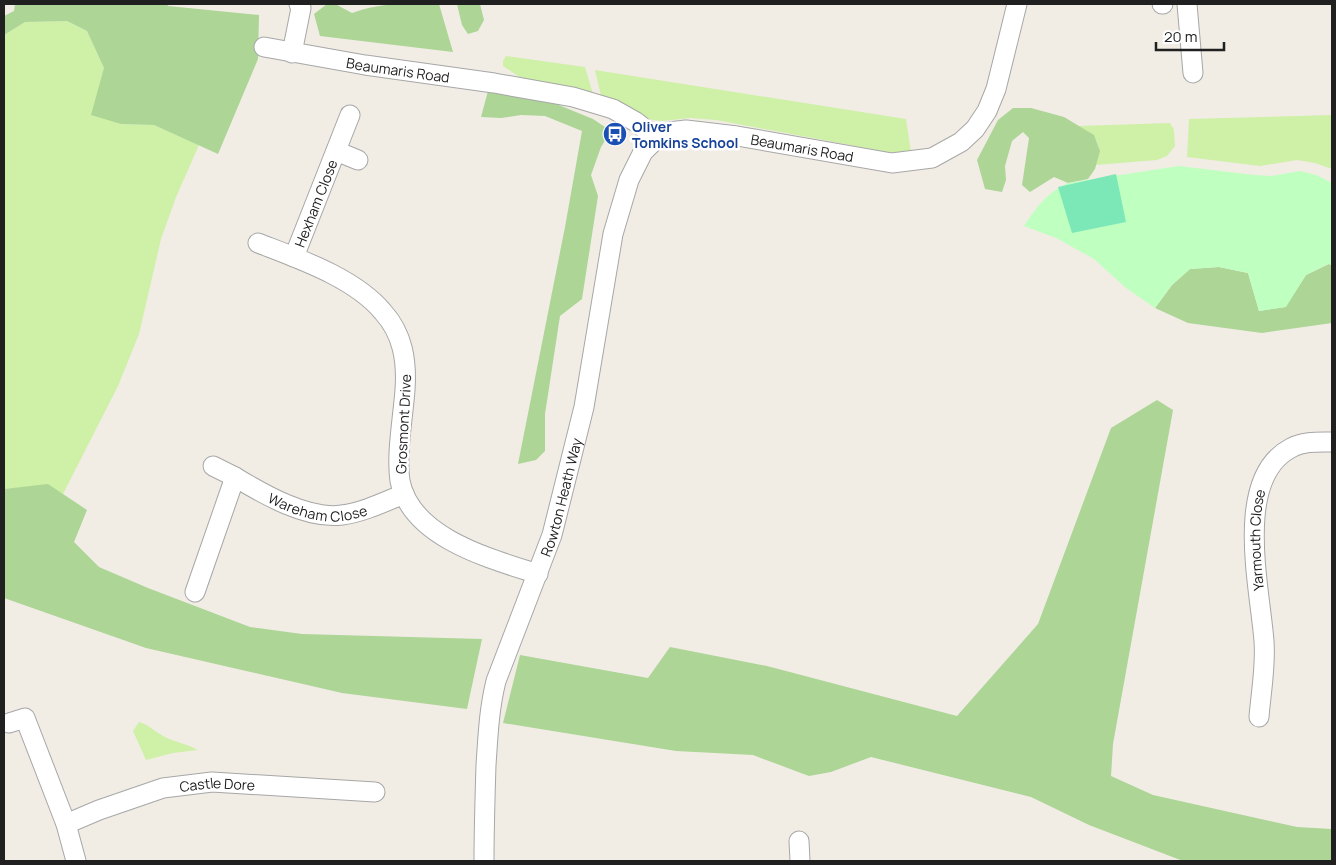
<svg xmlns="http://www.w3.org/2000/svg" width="1336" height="865" font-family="Manrope,sans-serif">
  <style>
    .grass { fill: #cff0a7 }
    .forest { fill: #acd596 }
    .park { fill: #bfffc0 }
    .pitch { fill: #7ce8b8 }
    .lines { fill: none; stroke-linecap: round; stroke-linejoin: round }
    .minor-casing { stroke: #a7a7a7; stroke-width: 21 }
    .minor { stroke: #fff; stroke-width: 19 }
    .labels { text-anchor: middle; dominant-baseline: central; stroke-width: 5; stroke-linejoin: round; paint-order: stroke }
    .street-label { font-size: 14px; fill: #202020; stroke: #fff }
    .transit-label { font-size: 14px; font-weight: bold; fill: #164399; stroke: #fff; text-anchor: start }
  </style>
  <rect width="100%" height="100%" fill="#f1ede5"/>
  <g class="grass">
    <path d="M 67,21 L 87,31 L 104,68 L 121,124 L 154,125 L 199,145 L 176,197 L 161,239 L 139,334 L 118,386 L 63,494 L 48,485 L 4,489 L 4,35 L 25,22 Z"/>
    <path d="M 506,56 L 585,67 L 593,94 L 524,80 L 503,66 L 503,61 Z"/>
    <path d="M 595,70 L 906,119 L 911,152 L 887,152 L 716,120 L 690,118 L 662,121 L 652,120 L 601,96 Z"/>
    <path d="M 1332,115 L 1332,169 L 1315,163 L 1297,160 L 1260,166 L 1187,157 L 1189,119 Z"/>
    <path d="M 1170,123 L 1174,130 L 1175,146 L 1167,156 L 1157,160 L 1096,165 C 1103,144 1097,137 1079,126 Z"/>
    <path d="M 139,722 C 147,724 153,730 160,734 C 172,742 186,743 198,750 L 173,753 L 146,760 L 133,731 Z"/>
  </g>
  <g class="forest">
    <path d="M 15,4 L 167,4 L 168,6 L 259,15 L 258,59 L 218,154 L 154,125 L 121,124 L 91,115 L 104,68 L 87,31 L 67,21 L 25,22 L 4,35 L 4,16 L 14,11 Z"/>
    <path d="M 327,4 L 337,5 L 352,13 C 383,2 407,4 439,4 L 453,52 L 320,36 L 314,14 Z"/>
    <path d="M 457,4 L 480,4 L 484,20 L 478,31 L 468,34 L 462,25 Z"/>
    <path d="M 488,91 L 539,97 L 593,119 L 611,131 L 601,147 L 591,175 L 598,196 L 582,299 L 560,316 L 545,414 L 545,451 L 536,460 L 518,464 L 565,227 L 582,131 L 545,116 L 521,115 L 501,118 L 481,117 Z"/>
    <path d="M 1013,108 L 1031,108 L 1064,117 L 1094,135 L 1100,151 L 1095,169 L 1088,179 L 1068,183 L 1054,177 L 1030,192 L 1022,185 L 1029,138 L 1023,132 L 1012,141 L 1005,166 L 1006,180 L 1002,192 L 985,189 L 977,160 L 998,120 Z"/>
    <path d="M 1329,264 L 1332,265 L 1332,323 L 1262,333 L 1188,323 L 1155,308 L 1172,285 L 1190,269 L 1219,267 L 1248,273 L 1259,311 L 1285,307 L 1306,275 Z"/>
    <path d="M 1157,400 L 1173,410 L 1113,744 L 1111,776 L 1153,795 L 1297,827 L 1332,829 L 1332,861 L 1183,861 L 1089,825 L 1031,797 L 871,757 L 831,772 L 809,776 L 753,755 L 676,751 L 503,723 L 520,655 L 648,678 L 670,647 L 767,666 L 957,716 L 1038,624 L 1111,428 Z"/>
    <path d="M 48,484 L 87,510 L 74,542 L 99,567 L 148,588 L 250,627 L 302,634 L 482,639 L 467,709 L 342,693 L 146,648 L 4,598 L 4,489 Z"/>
  </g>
  <path class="park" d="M 1179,166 L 1254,175 L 1271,176 L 1300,171 L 1316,175 L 1332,183 L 1332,265 L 1328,264 L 1306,275 L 1286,307 L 1259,311 L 1248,273 L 1219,267 L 1190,269 L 1172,285 L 1155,308 L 1126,288 L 1094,259 L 1056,238 L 1024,226 C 1037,206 1046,194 1068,183 Z"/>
  <path class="pitch" d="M 1116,174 L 1126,222 L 1072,233 L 1058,187 Z"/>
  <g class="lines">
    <g class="minor-casing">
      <g id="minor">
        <path d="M 1162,4 L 1163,4"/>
        <path d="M 1187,4 L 1193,73"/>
        <path id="s1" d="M 264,47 L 365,65 L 494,83 L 573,97 L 613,109 L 636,122 L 657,138"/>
        <path d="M 292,53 L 301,8 L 299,4"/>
        <path d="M 336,151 L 358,160"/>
        <path d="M 258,243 C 299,259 355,278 383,312 C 403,334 407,361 405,390 C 403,417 396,455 400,481 C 411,538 491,559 538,574"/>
        <path id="s2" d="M 294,257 L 350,115"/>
        <path d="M 213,466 L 235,477"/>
        <path id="s3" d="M 195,592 L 235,477 C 263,494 308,520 342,515 C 364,512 384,502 404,494"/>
        <path id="s4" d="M 1259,717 C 1261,692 1266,666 1264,641 C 1260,588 1233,478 1291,448 C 1303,441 1319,442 1332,442"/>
        <path d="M 9,723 L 25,718 L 66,824 L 76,861"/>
        <path id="s5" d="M 66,824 L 99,810 L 163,788 L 212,782 L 375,792"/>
        <path d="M 799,841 L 800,861"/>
        <path id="s6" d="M 484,861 C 484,829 485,797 486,765 C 488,736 489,709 496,681 L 552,535 L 584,407 L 613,234 L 629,180 L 643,152 L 657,138 L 669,132 L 686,130 L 737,136 L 892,163 L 932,158 L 961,142 L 975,129 L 987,111 L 996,89 L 1017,4"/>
      </g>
    </g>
    <use href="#minor" class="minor"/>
  </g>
  <defs>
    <g id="bus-disc" transform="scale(1.25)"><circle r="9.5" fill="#1a4fb4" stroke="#fff"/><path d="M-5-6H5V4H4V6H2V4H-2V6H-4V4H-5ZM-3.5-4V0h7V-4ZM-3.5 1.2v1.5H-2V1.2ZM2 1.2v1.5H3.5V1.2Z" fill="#fff"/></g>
  </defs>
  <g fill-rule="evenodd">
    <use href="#bus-disc" x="615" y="134"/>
  </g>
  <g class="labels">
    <g class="street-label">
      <text stroke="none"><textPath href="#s1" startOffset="136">Beaumaris Road</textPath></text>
      <text stroke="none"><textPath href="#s6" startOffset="900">Beaumaris Road</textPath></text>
      <text stroke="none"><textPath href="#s2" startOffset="58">Hexham Close</textPath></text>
      <text transform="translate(403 424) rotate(-87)">Grosmont Drive</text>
      <text stroke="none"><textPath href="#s6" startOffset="376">Rowton Heath Way</textPath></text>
      <text stroke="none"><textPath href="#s3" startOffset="212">Wareham Close</textPath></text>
      <text stroke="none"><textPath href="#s4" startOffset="178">Yarmouth Close</textPath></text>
      <text stroke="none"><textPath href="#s5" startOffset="158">Castle Dore</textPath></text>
    </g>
    <g class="transit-label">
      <text x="632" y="126">Oliver<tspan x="632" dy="16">Tomkins School</tspan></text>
    </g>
  </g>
  <rect width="1336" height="865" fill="none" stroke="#202020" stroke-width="10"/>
  <path d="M1156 42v8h68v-8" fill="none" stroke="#202020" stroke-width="2.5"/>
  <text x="1164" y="42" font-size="15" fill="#202020" stroke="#ffffff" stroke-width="4" paint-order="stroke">20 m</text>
</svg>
